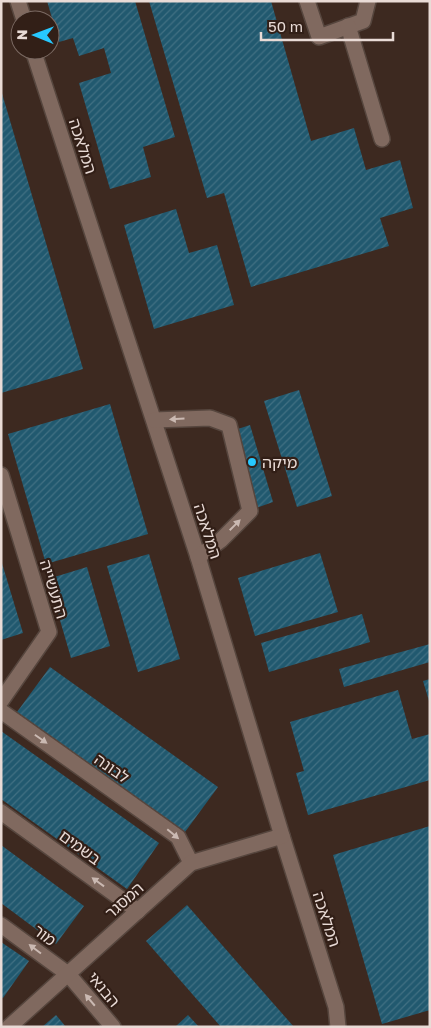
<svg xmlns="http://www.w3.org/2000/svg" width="431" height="1028" font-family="'Golos Text','Noto Sans Hebrew',sans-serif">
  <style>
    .building { fill: url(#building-hatch) }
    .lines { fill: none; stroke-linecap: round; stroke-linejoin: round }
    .minor-casing { stroke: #56463e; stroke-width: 18 }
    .minor { stroke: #80695f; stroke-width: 15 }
    .oneway { fill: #cab9b2 }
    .poi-dot { fill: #27c8ff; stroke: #321f17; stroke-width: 2 }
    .labels { text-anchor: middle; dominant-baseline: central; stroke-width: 4.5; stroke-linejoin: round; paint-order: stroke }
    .street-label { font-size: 16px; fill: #e9dbd6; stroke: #321f17 }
    .poi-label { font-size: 16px; fill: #e9dbd6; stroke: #321f17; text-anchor: start }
  </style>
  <defs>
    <pattern id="building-hatch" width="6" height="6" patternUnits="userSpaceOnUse" patternTransform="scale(1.25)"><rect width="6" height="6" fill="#21596f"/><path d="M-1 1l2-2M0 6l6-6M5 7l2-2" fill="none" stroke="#417083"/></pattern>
  </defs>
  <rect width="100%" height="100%" fill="#3d2920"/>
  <g class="building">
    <path d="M 47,1 L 135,1 L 175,137 L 143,147 L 151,177 L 110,189 L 79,83 L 111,73 L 104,48 L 79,56 L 73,38 L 59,42 Z"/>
    <path d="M 149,1 L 271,1 L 311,141 L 354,128 L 366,170 L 400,160 L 413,208 L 380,218 L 389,246 L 251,287 L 224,193 L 207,198 Z"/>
    <path d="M 1,90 L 83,369 L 1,393 Z"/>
    <path d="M 176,209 L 189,253 L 217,245 L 234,305 L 154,329 L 124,225 Z"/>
    <path d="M 299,390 L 332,496 L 297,507 L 264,401 Z"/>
    <path d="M 110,404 L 148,534 L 46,564 L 8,434 Z"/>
    <path d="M 250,425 L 273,502 L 248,511 L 223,434 Z"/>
    <path d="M 320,553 L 338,612 L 255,636 L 238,578 Z"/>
    <path d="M 149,554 L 180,659 L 138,672 L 107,566 Z"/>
    <path d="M 1,560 L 23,633 L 1,640 Z"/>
    <path d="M 87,567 L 110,646 L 71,658 L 48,579 Z"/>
    <path d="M 362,614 L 370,642 L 269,672 L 261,643 Z"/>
    <path d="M 430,644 L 430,662 L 344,687 L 339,669 Z"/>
    <path d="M 50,667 L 218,787 L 185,832 L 17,712 Z"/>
    <path d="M 430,679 L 430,701 L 429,701 L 423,681 Z"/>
    <path d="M 398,690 L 412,739 L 430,734 L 430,780 L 308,815 L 296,773 L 304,771 L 290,722 Z"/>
    <path d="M 1,731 L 159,843 L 127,889 L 1,799 Z"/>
    <path d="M 430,826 L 430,1010 L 382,1024 L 333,855 Z"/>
    <path d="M 1,845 L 84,906 L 56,944 L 1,903 Z"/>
    <path d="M 187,905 L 294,1027 L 221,1027 L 146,941 Z"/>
    <path d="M 1,942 L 29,961 L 3,998 L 1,997 Z"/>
    <path d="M 56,1015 L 66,1027 L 42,1027 Z"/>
    <path d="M 188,1015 L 199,1027 L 175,1027 Z"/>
  </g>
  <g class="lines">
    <g class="minor-casing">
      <g id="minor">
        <path d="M 18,1 L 24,20"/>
        <path d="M 307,1 L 319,37 L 363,21 L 368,1"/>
        <path d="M 348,26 L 382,139"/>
        <path d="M 33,50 L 198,557 L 282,836 L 336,1007 L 338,1027"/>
        <path d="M 154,420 L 210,418 L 229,425 L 250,511 L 221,540 L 198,557"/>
        <path d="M 1,475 L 49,632 L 1,701"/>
        <path d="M 1,711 L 178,837 L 191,863"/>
        <path d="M 1,812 L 138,911"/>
        <path d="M 1,925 L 68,974 L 113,1027"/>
        <path d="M 9,1027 L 191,863 L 282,836"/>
      </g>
    </g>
    <use href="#minor" class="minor"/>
  </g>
  <defs><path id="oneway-solid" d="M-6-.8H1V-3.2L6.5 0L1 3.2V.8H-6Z" transform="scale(1.25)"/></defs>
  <g class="oneway">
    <use href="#oneway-solid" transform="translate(177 419) rotate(177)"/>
    <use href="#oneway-solid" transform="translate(235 525) rotate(-45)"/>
    <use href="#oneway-solid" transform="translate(41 739) rotate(35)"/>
    <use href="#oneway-solid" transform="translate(173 834) rotate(40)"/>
    <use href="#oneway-solid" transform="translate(98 882) rotate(-144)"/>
    <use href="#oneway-solid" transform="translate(35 949) rotate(-143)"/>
    <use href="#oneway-solid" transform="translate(90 1000) rotate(-130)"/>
  </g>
  <circle class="poi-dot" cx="252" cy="462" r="5"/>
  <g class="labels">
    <g class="street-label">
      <text transform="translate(83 146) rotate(72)">המלאכה</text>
      <text transform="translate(208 531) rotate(72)">המלאכה</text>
      <text transform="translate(54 589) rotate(73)">התעשייה</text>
      <text transform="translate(112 768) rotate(35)">לבונה</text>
      <text transform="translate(80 847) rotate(36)">בשמים</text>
      <text transform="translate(124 900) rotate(-42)">המסגר</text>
      <text transform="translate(327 919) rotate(72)">המלאכה</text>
      <text transform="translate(45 935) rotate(37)">מור</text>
      <text transform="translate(104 989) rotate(50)">הבנאי</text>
    </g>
    <g class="poi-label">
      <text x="262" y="462">מיקה</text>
    </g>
  </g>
  <rect width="431" height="1028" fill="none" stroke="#e9dbd6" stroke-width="5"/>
  <g transform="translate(35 35) rotate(271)"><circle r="24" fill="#321f17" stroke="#7b6a63"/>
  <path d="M0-4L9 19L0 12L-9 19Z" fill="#27c8ff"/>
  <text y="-8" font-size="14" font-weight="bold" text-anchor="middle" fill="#e9dbd6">N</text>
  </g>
  <path d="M261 32v8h132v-8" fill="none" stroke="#e9dbd6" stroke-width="2.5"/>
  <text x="268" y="32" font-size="15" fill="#e9dbd6" stroke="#321f17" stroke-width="4" paint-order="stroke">50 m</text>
</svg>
